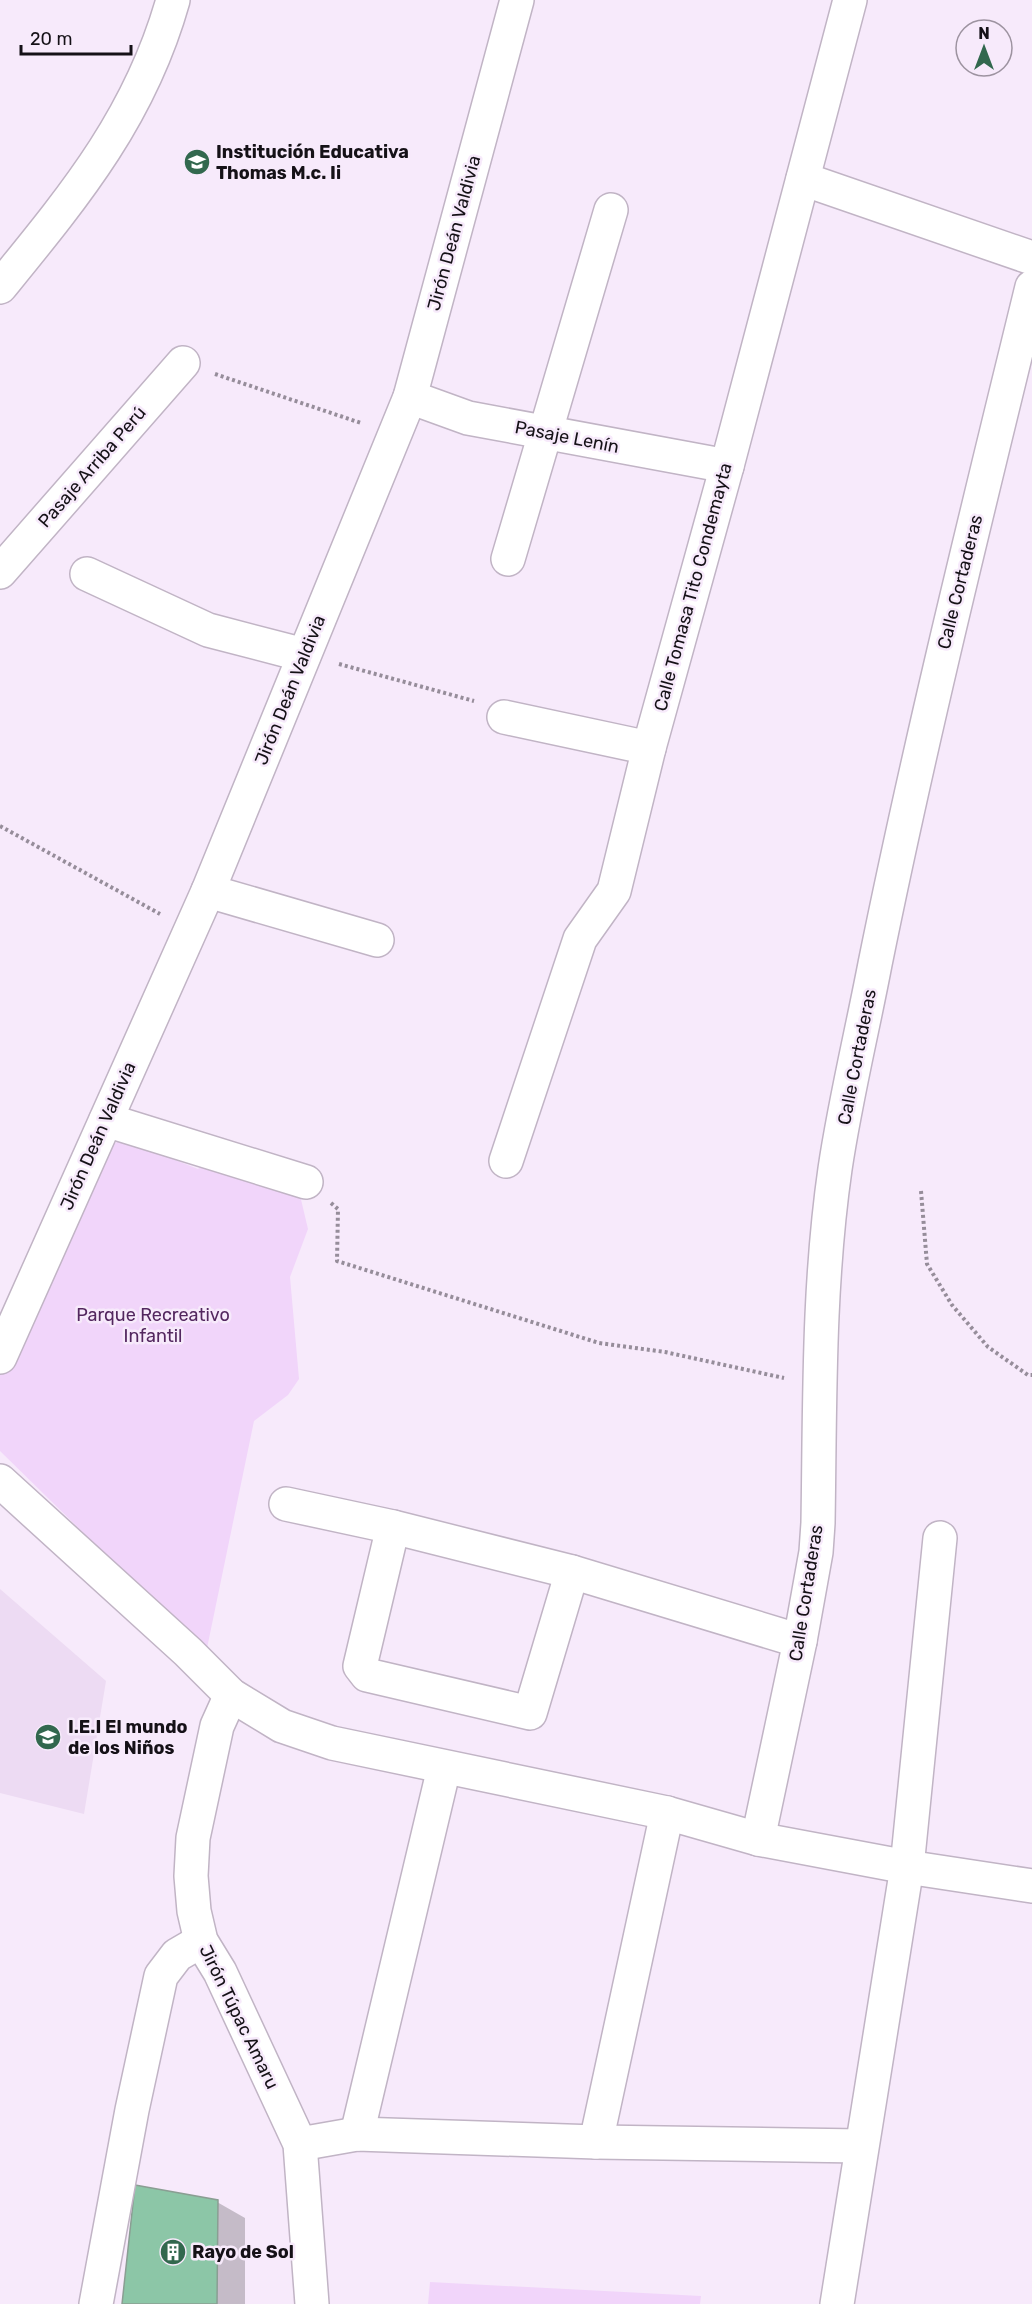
<svg xmlns="http://www.w3.org/2000/svg" width="1032" height="2304" viewBox="0 0 1032 2304" font-family="Rubik,sans-serif">
  <style>
    .built { fill: #eddbf3 }
    .green { fill: #f1d5fa }
    .shadow { fill: #0003 }
    .building { fill: #8cc6a7; stroke: #8a9e93; stroke-width: 1.5 }
    .lines { fill: none; stroke-linecap: round; stroke-linejoin: round }
    .minor-casing { stroke: #c1b4c5; stroke-width: 36 }
    .path { stroke: #968d9a; stroke-width: 4; stroke-dasharray: 3 3; stroke-linecap: butt }
    .minor { stroke: #fff; stroke-width: 33 }
    .labels { text-anchor: middle; dominant-baseline: central; stroke-width: 5; stroke-linejoin: round; paint-order: stroke }
    .poi-label { font-size: 18px; font-weight: bold; fill: #151117; stroke: #f7eafb; text-anchor: start }
    .street-label { font-size: 18px; fill: #151117; stroke: #f7eafb }
    .park-label { font-size: 18px; fill: #53275f; stroke: #f7eafb }
  </style>
  <rect width="100%" height="100%" fill="#f7eafb"/>
  <path class="built" d="M0 1589 106 1681 84 1814 0 1793Z"/>
  <g class="green">
    <path d="M122 1139 198 1169 209 1161 299 1191 308 1229 290 1277 299 1379 288 1395 254 1421 206 1653 0 1451V1325L67 1173Z"/>
    <path d="M430 2282 701 2296 700 2304H428Z"/>
  </g>
  <path class="shadow" d="M217 2202 245 2218V2304H123Z"/>
  <path class="building" d="M135 2185 218 2200 217 2304H122Z"/>
  <g class="lines">
    <defs>
      <g id="minor">
        <path d="M803 179 1032 258"/>
        <path d="M0 287C75 195 140 117 173 0"/>
        <path d="M410 397 468 418 727 466"/>
        <path d="M508 559 611 210"/>
        <path d="M0 572 183 363"/>
        <path d="M87 574 208 630 304 655"/>
        <path d="M504 717 649 748"/>
        <path d="M208 891 377 940"/>
        <path d="M106 1120 306 1182"/>
        <path d="M506 1161 580 939 614 891 649 748 727 466 850 0"/>
        <path d="M0 1357 208 891 410 397 517 0"/>
        <path d="M0 1481 188 1652 231 1695 282 1726 332 1743 667 1813 758 1839 907 1867 1032 1886"/>
        <path d="M286 1504 393 1527 572 1572 800 1641"/>
        <path d="M393 1527 360 1666 367 1675 530 1713 572 1572"/>
        <path d="M231 1695 217 1726 193 1838 191 1876 194 1911 201 1941 220 1972 300 2144 312 2304"/>
        <path d="M758 1839 800 1641 816 1552 818 1523C820 1404 818 1287 835 1169 845 1101 862 1032 875 964 921 737 977 512 1032 287"/>
        <path d="M357 2134 444 1768"/>
        <path d="M596 2142 667 1813"/>
        <path d="M300 2144 357 2134 596 2142 861 2146"/>
        <path d="M96 2304 132 2110 161 1976 177 1955 201 1941"/>
        <path d="M837 2304 907 1867 940 1538"/>
      </g>
    </defs>
    <use href="#minor" class="minor-casing"/>
    <g class="path">
      <path d="M215 374 361 423"/>
      <path d="M339 664 474 701"/>
      <path d="M0 826 160 914"/>
      <path d="M921 1191 927 1264 952 1305 988 1347 1028 1375H1032"/>
      <path d="M331 1203 338 1209 337 1261 599 1343 665 1352 784 1378"/>
    </g>
    <use href="#minor" class="minor"/>
  </g>
  <defs>
    <symbol id="school-disc" viewBox="-11 -11 22 22"><circle r="9.5" fill="#32684e" stroke="#f7eafb"/><path d="M0-5L7-2L0 1L-7-2ZM-4 1L0 2.5L4 1V4Q0 6-4 4Z" fill="#fff"/></symbol>
    <symbol id="building-disc" viewBox="-11 -11 22 22"><circle r="9.5" fill="#32684e" stroke="#f7eafb"/><path d="M-4-6H4V6H1V3H-1V6H-4ZM-2.5-4.3h1.7v1.8h-1.7ZM.8-4.3h1.7v1.8H.8ZM-2.5-1h1.7V.8h-1.7ZM.8-1h1.7V.8H.8Z" fill="#fff"/></symbol>
  </defs>
  <g fill-rule="evenodd">
    <use href="#school-disc" x="182" y="147" width="30" height="30"/>
    <use href="#school-disc" x="33" y="1722" width="30" height="30"/>
    <use href="#building-disc" x="158" y="2237" width="30" height="30"/>
  </g>
  <g class="labels">
    <g class="poi-label">
      <text x="216" y="152">Institución Educativa<tspan x="216" dy="21">Thomas M.c. Ii</tspan></text>
      <text x="68" y="1727">I.E.I El mundo<tspan x="68" dy="21">de los Niños</tspan></text>
      <text x="192" y="2252">Rayo de Sol</text>
    </g>
    <g class="street-label">
      <text transform="translate(454 233) rotate(-75)">Jirón Deán Valdivia</text>
      <text transform="translate(567 437) rotate(11)">Pasaje Lenín</text>
      <text transform="translate(92 467) rotate(-49)">Pasaje Arriba Perú</text>
      <text transform="translate(960 582) rotate(-76)">Calle Cortaderas</text>
      <text transform="translate(693 587) rotate(-75)">Calle Tomasa Tito Condemayta</text>
      <text transform="translate(290 690) rotate(-68)">Jirón Deán Valdivia</text>
      <text transform="translate(857 1057) rotate(-79)">Calle Cortaderas</text>
      <text transform="translate(98 1136) rotate(-66)">Jirón Deán Valdivia</text>
      <text transform="translate(806 1593) rotate(-81)">Calle Cortaderas</text>
      <text transform="translate(239 2017) rotate(64)">Jirón Túpac Amaru</text>
    </g>
    <g class="park-label">
      <text x="153" y="1315">Parque Recreativo<tspan x="153" dy="21">Infantil</tspan></text>
    </g>
  </g>
  <g transform="translate(984 48)"><circle r="28" fill="#f7eafb" stroke="#9d93a0" stroke-width="1.5"/>
  <path d="M0-4.5L10 22L0 15L-10 22Z" fill="#32684e"/>
  <text y="-9" font-size="16" font-weight="bold" text-anchor="middle" fill="#151117">N</text>
  </g>
  <path d="M21 45v9h110v-9" fill="none" stroke="#151117" stroke-width="3"/>
  <text x="30" y="45" font-size="18" fill="#151117" stroke="#f7eafb" stroke-width="4.5" paint-order="stroke">20 m</text>
</svg>
